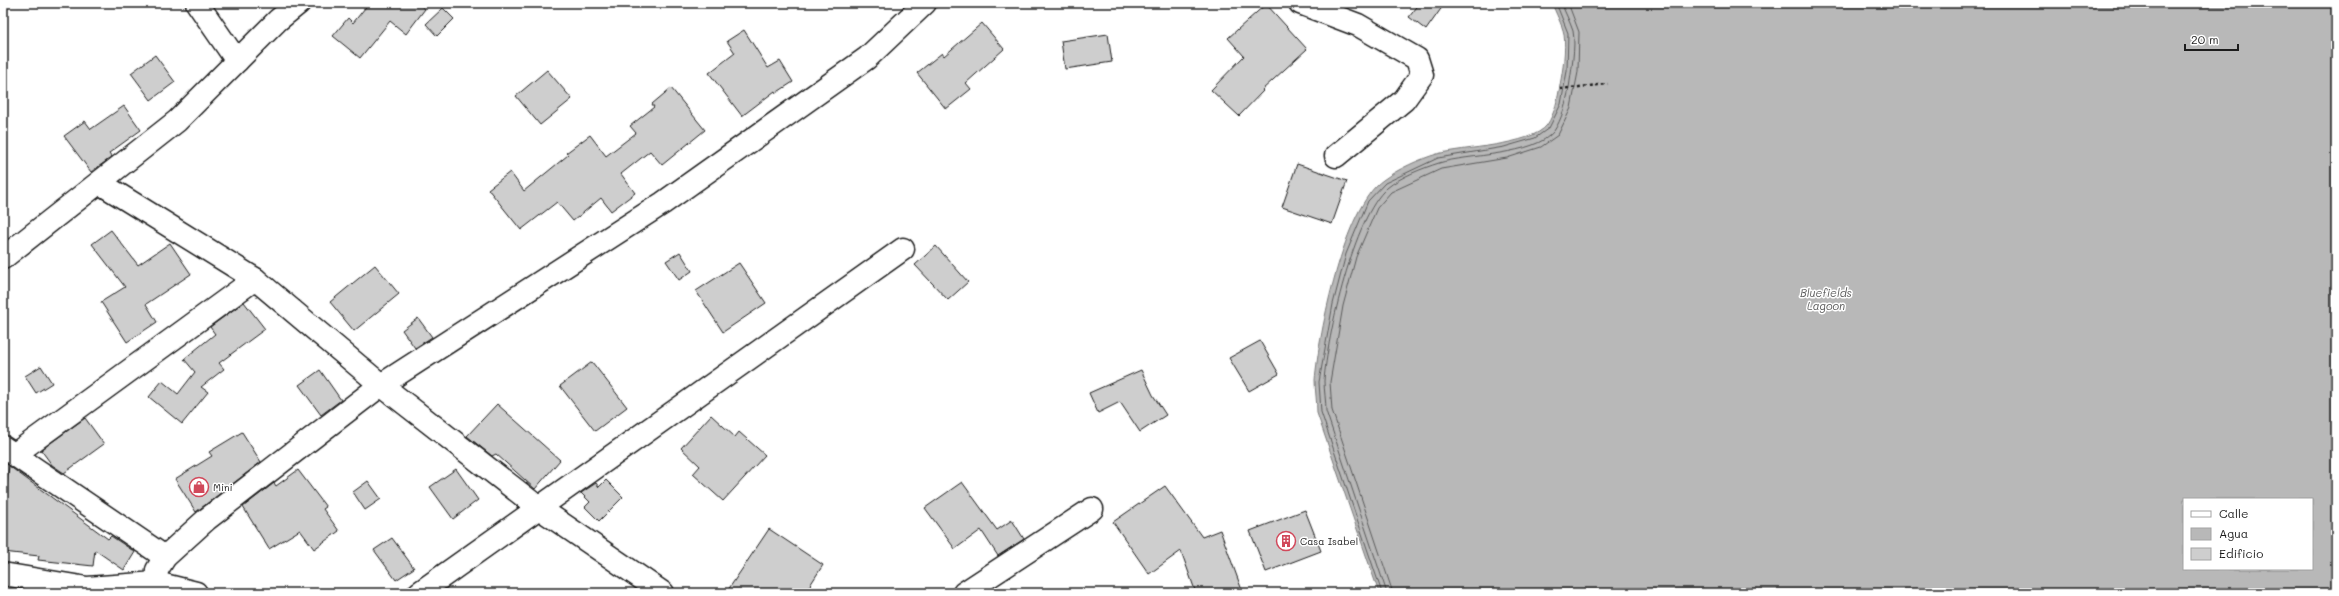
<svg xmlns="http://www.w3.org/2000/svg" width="2339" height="596" viewBox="0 0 2339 596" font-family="Mali,sans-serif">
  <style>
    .water { fill: #b8b8b8; stroke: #7a7a7a; fill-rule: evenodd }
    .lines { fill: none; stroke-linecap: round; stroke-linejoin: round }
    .shore { stroke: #5a5a5a; stroke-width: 1 }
    .building { fill: #cecece; stroke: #1c1c1c }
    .minor-casing { stroke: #1c1c1c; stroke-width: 25 }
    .path { stroke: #1c1c1c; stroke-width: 2.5; stroke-dasharray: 3 3; stroke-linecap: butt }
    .minor { stroke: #fff; stroke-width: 22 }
    .labels { text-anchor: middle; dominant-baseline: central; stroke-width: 3; stroke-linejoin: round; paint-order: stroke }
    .poi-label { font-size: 10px; fill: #1c1c1c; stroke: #fff; text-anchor: start }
    .water-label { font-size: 11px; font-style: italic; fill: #5a5a5a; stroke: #fff }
  </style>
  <rect width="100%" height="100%" fill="#fff"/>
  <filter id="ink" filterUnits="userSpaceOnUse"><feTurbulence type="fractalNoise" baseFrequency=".025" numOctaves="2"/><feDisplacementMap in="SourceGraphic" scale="8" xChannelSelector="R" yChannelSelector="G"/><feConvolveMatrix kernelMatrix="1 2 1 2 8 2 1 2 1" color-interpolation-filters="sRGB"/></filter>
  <g filter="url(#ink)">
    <path class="water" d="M1552 3H2336V593H1379L1317 413C1317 402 1315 390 1315 380 1319 333 1344 207 1383 180 1398 169 1420 159 1437 154 1462 147 1531 146 1547 125 1555 113 1558 98 1560 85 1563 69 1566 50 1564 34 1562 24 1555 12 1552 3ZM2184 499H2312V569H2184Z"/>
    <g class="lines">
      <g class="shore">
        <path d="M1382 593 1321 412 1319 382 1333 304 1346 254 1368 201 1385 183 1438 158 1504 147 1535 138 1549 128 1561 104 1567 71 1568 33 1556 3"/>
        <path d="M1387 593 1326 411C1326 401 1324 390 1324 381 1327 337 1354 216 1387 188 1400 177 1423 168 1439 163 1467 154 1535 156 1554 131 1562 119 1566 103 1569 88 1571 73 1576 46 1573 31 1570 22 1565 12 1561 3"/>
        <path d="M1393 593 1332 410 1330 382 1343 306 1356 257 1377 208 1391 192 1441 169 1507 158 1541 147 1558 135 1571 108 1578 72 1579 32 1568 3"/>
      </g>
    </g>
    <g class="building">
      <path d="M369 3H418L425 9 406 34 390 21 360 58 333 36 348 18 353 23Z"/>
      <path d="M1420 3H1445L1426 30 1409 17Z"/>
      <path d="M1266 4 1307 49 1262 90 1263 91 1239 116 1211 90 1244 56 1228 38Z"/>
      <path d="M443 8 454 19 437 36 426 24Z"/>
      <path d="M982 23 1004 49 966 83 971 89 946 109 917 73 942 53 944 56Z"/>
      <path d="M744 30 768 68 780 61 793 82 776 93 775 91 742 116 709 73 735 53 727 41Z"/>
      <path d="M1108 34 1112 62 1065 69 1061 41Z"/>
      <path d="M155 55 175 82 151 100 131 73Z"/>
      <path d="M547 70 572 99 540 125 516 96Z"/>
      <path d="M671 88 705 130 662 165 650 151 621 174 635 193 611 211 601 198 573 221 557 202 521 230 488 189 510 172 524 191 568 155 566 153 590 135 606 156 636 133 630 126 654 107 652 104Z"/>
      <path d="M124 106 141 130 109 153 112 157 91 172 64 136 85 121 91 129Z"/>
      <path d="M1297 164 1347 181 1332 224 1282 207Z"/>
      <path d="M111 230 138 265 170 243 191 274 146 304 157 322 127 342 101 302 125 287 92 244Z"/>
      <path d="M936 246 968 282 948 300 915 265Z"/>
      <path d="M680 252 692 271 679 280 666 261Z"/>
      <path d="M739 263 766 303 723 332 696 291Z"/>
      <path d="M375 265 399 294 354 331 330 302Z"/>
      <path d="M244 302 265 329 219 363 224 369 201 387 208 392 182 424 149 397 162 381 178 394 195 372 184 359 215 334 210 327Z"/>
      <path d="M418 318 432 337 415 348 402 330Z"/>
      <path d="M1260 341 1279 374 1249 391 1229 358Z"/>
      <path d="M592 362 627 407 595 431 560 386Z"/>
      <path d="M41 366 52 383 36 393 25 376Z"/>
      <path d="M320 370 341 400 321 415 299 385Z"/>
      <path d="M1141 370 1153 395 1166 415 1140 432 1120 402 1098 413 1089 393Z"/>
      <path d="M497 404 560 460 535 489 496 454 492 456 467 436Z"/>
      <path d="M711 415 735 437 739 432 765 455 723 501 693 474 700 466 681 448Z"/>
      <path d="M85 418 104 444 64 473 52 465 41 450Z"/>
      <path d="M242 432 261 462 196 512 175 479 212 456 209 452Z"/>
      <path d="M9 466 108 539 111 536 135 552 124 570 95 550 93 566 38 560 39 556 3 552V510Z"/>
      <path d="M456 469 478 500 453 519 430 487Z"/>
      <path d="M298 470 326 507 323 509 339 531 314 549 300 530 269 549 243 507 274 483 276 486Z"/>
      <path d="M606 480 623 497 599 521 585 507 590 502 581 493 596 483 599 487Z"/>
      <path d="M368 481 381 499 365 510 353 492Z"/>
      <path d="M962 482 997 530 1012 520 1024 539 998 556 981 530 955 549 925 508Z"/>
      <path d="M1165 486 1202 537 1220 530 1243 593H1196L1181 551 1149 574 1113 522Z"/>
      <path d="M1305 510 1321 551 1266 572 1250 531Z"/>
      <path d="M769 529 823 565 805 593H726Z"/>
      <path d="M392 538 414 568 396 580 374 550Z"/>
    </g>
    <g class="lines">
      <defs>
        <g id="minor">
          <path d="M197 3 237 61"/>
          <path d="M1300 3 1358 25 1417 59 1422 75 1404 100 1336 156"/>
          <path d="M100 183 255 279"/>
          <path d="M3 258 177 121 278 20 299 3"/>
          <path d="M3 447 165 557"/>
          <path d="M15 454 255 279 381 385 539 508 663 593"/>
          <path d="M3 574 87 588 156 583 157 570 165 557 207 519 381 385 663 203 867 58 925 3"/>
          <path d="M156 583 196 593"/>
          <path d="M419 593 903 249"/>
          <path d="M964 593 1092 509"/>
        </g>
      </defs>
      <use href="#minor" class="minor-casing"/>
      <path class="path" d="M1560 89 1608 84"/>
      <use href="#minor" class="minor"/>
    </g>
  </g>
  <defs>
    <symbol id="shop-ring" viewBox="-11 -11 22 22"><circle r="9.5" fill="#fff" stroke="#d1495b" stroke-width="1.5"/><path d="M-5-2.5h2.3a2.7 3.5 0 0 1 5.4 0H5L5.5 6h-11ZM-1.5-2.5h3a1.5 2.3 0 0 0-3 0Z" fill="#d1495b"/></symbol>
    <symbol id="building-ring" viewBox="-11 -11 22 22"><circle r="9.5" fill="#fff" stroke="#d1495b" stroke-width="1.5"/><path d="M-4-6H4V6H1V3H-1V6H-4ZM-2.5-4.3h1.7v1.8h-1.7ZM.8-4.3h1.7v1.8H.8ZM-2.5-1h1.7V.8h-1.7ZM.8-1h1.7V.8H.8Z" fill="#d1495b"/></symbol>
  </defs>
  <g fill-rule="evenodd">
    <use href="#shop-ring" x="188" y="476" width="22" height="22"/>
    <use href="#building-ring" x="1275" y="530" width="22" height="22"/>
  </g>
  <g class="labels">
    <g class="poi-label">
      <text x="213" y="487">Mini</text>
      <text x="1300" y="541">Casa Isabel</text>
    </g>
    <g class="water-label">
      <text x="1826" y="292">Bluefields<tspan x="1826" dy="13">Lagoon</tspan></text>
    </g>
  </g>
  <rect width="2339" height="596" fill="none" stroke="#fff" stroke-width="16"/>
  <rect x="8" y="8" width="2323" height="580" fill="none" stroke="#1c1c1c" stroke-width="1.5" filter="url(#ink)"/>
  <rect x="2183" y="498" width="130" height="72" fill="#ffffff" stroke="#a4a4a4"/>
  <rect x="2191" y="511" width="20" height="6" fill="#ffffff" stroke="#a4a4a4"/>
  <text x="2219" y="518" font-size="12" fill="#1c1c1c">Calle</text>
  <rect x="2191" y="528" width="20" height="12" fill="#b8b8b8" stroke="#a4a4a4"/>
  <text x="2219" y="538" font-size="12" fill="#1c1c1c">Agua</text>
  <rect x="2191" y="548" width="20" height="12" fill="#cecece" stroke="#a4a4a4"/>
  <text x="2219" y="558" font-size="12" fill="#1c1c1c">Edificio</text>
  <path d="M2185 44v6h53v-6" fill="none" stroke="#1c1c1c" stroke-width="2"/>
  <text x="2191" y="44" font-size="12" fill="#1c1c1c" stroke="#ffffff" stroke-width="3" paint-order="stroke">20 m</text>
</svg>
